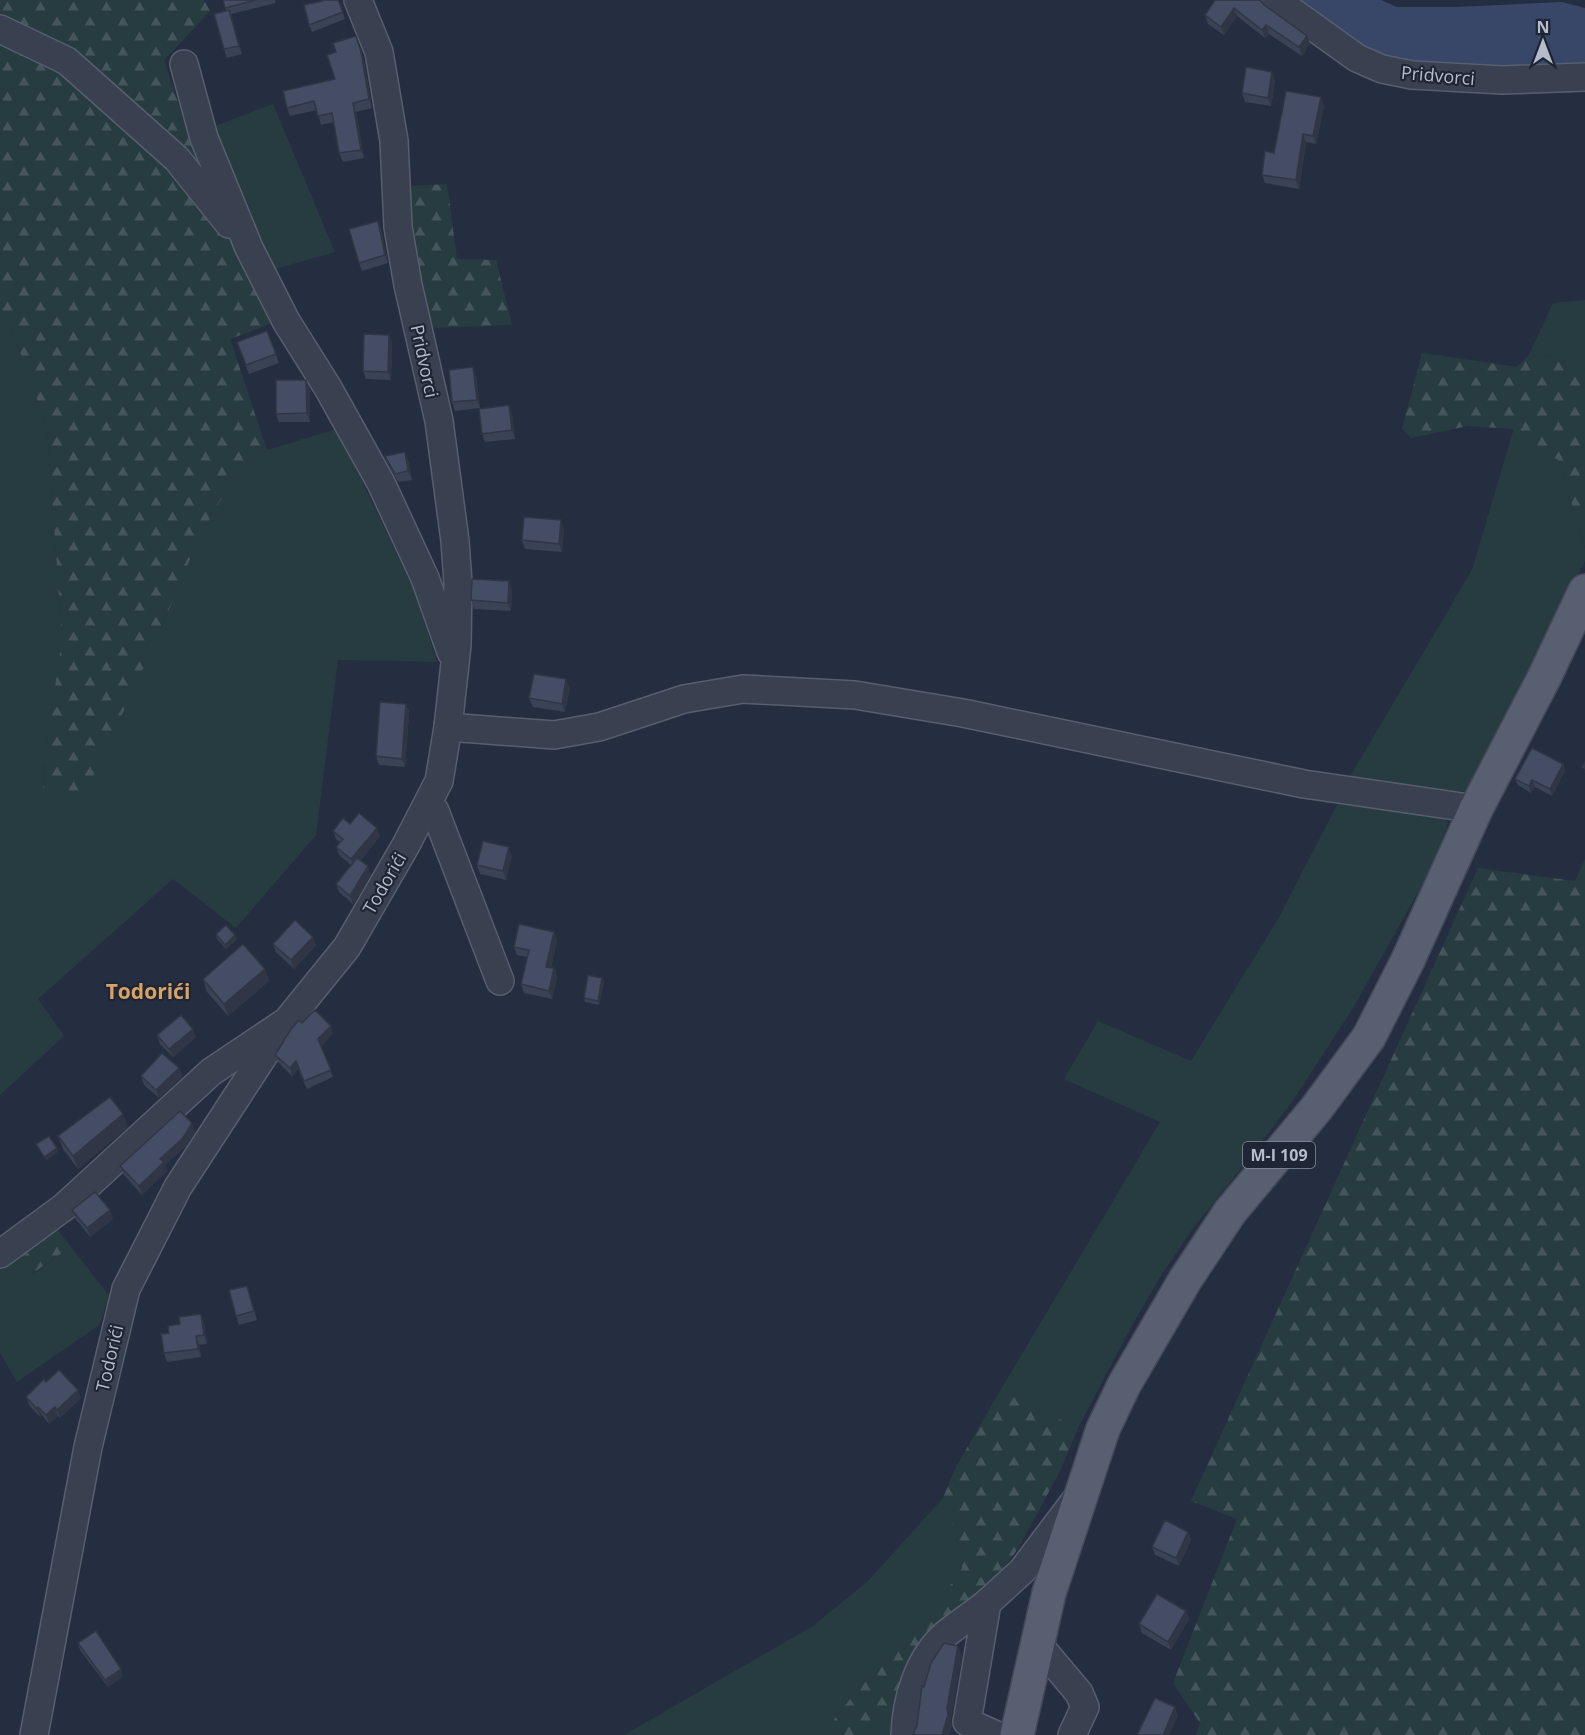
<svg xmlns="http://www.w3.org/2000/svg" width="1585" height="1735" viewBox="0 0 1585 1735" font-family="'Open Sans',sans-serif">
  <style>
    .green { fill: #273c41 }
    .forest { fill: url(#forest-firs) }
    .water { fill: #384768 }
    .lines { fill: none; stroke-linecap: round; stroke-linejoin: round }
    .minor-casing { stroke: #575e6e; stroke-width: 30 }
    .major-casing { stroke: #434959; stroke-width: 36 }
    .minor { stroke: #394050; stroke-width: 27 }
    .major { stroke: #575f70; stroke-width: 33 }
    .wall { fill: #3a4255 }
    .shaded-wall { fill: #303645 }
    .building { fill: #444d63; stroke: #303645; stroke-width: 1.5 }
    .labels { text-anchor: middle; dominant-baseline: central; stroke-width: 4.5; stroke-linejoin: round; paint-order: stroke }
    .shield { fill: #1e2535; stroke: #888f9e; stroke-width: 1.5 }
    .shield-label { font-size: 16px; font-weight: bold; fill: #b6bccb }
    .street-label { font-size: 18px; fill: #b6bccb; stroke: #1e2535 }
    .quarter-label { font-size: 21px; font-weight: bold; fill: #d7a264; stroke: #1e2535 }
  </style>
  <defs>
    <pattern id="forest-firs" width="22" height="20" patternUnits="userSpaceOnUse" patternTransform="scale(1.5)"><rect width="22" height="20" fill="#273c41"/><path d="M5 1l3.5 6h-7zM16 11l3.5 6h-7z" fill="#44565b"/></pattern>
  </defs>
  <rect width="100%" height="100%" fill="#252e40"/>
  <g class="green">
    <path d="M273 104 335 252 268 271 189 136Z"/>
    <path d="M1585 300V370L1556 357 1529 355 1553 303Z"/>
    <path d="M0 311 8 319 47 428 62 639 46 747 43 787 159 634 198 540 224 494 267 450 337 429 413 588 437 662 338 660 316 835 236 928 173 879 38 999 64 1036 0 1095Z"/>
    <path d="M1514 428 1559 461 1585 548V561L1466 792 1348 780 1472 570Z"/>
    <path d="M1340 799 1441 815 1448 823 1435 862 1353 1008 1292 1102 1247 1161 1194 1227 1162 1274 1130 1329 1078 1428 1000 1391 1160 1122 1064 1079 1098 1021 1191 1061 1278 919Z"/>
    <path d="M71 1247 110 1297 99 1325 17 1382 0 1353V1264L15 1254 31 1275Z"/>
    <path d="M943 1498 960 1546 962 1568 953 1582 871 1672 822 1735H624L813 1626 868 1581Z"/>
    <path d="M897 1716 895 1735H868Z"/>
  </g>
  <g class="forest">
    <path d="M0 0H204L210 11 164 60 189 136 275 322 230 339 267 450 224 494 198 540 159 634 86 793 43 788 46 747 62 639 47 428 8 319 0 311Z"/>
    <path d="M447 184 457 259 496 260 512 325 429 328 408 211 412 186Z"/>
    <path d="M1422 353 1517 367 1529 355 1556 357 1585 370V548L1559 461 1514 429 1468 426 1411 438 1402 429Z"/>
    <path d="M1585 859V1735H1196L1200 1723 1173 1683 1237 1519 1191 1501 1478 868 1575 881Z"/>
    <path d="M54 1225 71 1247 30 1275 15 1254Z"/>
    <path d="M1000 1391 1078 1428 1060 1471 1019 1547 897 1716 868 1735H822L871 1672 953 1582 962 1568 960 1546 943 1498 956 1467Z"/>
  </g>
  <path class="water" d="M1282 0H1381L1397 7H1456L1562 2 1585 8V72L1372 60Z"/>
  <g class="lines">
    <defs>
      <g id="minor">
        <path d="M1276 0 1357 58 1382 69 1412 75 1502 80 1585 77"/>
        <path d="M0 29 67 61 177 159 229 224"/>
        <path d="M184 64 204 138 249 248 286 321 328 388 381 483 425 578 451 652"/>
        <path d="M448 727 554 735 599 727 684 699 743 689 855 695 963 713 1304 784 1476 809"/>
        <path d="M429 803 435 811 500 981"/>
        <path d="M0 1254 64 1207 211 1072 287 1021 347 947 406 845 439 781 448 727 457 645 458 583 455 541 439 421 408 285 398 227 394 141 379 52 358 0"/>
        <path d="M1037 1643 1079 1693 1085 1707 1072 1735"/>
        <path d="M34 1735 88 1447 126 1289 178 1187 279 1032"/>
        <path d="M905 1735C906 1700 918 1658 946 1634 959 1623 974 1614 987 1603"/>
        <path d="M996 1735 967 1722 987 1603 1022 1571 1074 1502"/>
      </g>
      <path id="major" d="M1017 1735 1049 1593 1103 1429 1124 1385 1185 1280 1230 1212 1316 1109 1369 1037 1408 960 1476 809 1544 678 1585 591"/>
    </defs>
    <use href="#minor" class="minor-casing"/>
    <use href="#major" class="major-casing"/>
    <use href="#minor" class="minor"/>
    <use href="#major" class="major"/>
  </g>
  <g class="wall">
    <path d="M223 0H275L276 3 231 14 242 54 227 58 224 49 226 10Z"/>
    <path d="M338 0 345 19 312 32 309 25Z"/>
    <path d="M1215 0H1262L1263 4 1307 36 1310 44 1302 56 1269 34 1265 38 1237 16 1224 35 1208 24 1205 15Z"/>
    <path d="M364 61 372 108 356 112 364 158 343 162 339 153 334 122 321 125 317 110 290 116 287 108 335 79Z"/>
    <path d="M1275 80 1271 106 1245 102 1242 93Z"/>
    <path d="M1324 106 1316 144 1306 142 1299 189 1265 183 1262 175 1274 153Z"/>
    <path d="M378 221 381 229 388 263 362 271 359 263Z"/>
    <path d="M267 331 279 363 249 374 237 342Z"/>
    <path d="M389 335 392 343 391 380 366 379 363 371Z"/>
    <path d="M476 376 480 408 455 411 452 402Z"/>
    <path d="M310 389V422H279L276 414Z"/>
    <path d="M512 414 515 439 485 442 482 434Z"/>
    <path d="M405 452 408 460 412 480 398 482 388 464 385 456Z"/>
    <path d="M564 529 562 552 525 549 522 540Z"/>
    <path d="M512 589 511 611 474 609 471 600Z"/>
    <path d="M570 688 565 712 533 707 529 698Z"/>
    <path d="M406 704 409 712 405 767 379 765 376 756Z"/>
    <path d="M1563 764 1565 771 1552 796 1535 787 1531 793 1518 785 1515 779Z"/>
    <path d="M350 824 380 836 361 860 371 875 353 904 339 892 336 884 351 865 339 855 336 847 340 842 336 839 333 831Z"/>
    <path d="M512 856 506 880 480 874 477 865Z"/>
    <path d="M216 934 237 939 226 949 217 939Z"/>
    <path d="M557 940 551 968H554L557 977 552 999 524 993 521 984 527 957 517 955 514 947Z"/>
    <path d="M273 944 316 945 294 969 276 952Z"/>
    <path d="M265 969 269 981 228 1016 207 992 203 979Z"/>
    <path d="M602 978 604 982 599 1005 585 1002 584 998Z"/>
    <path d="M302 1023 333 1033 321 1047 333 1077 307 1089 298 1069 292 1076 278 1062 275 1055Z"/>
    <path d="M157 1035 196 1037 173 1057 160 1044Z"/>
    <path d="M179 1068 182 1077 159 1098 144 1085 141 1076Z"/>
    <path d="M128 1127 78 1169 63 1149 58 1136Z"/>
    <path d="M195 1132 186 1146 165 1165 167 1171 142 1195 123 1174 120 1166Z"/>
    <path d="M72 1210 113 1219 90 1237 75 1218Z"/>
    <path d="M247 1286 257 1320 239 1325 236 1316Z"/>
    <path d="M204 1323 207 1344 199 1345 201 1357 167 1362 164 1353 169 1333Z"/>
    <path d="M46 1382 81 1398 60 1418 58 1416 49 1424 42 1415 40 1417 29 1405 26 1397Z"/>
    <path d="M1188 1532 1191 1540 1179 1566 1155 1555 1152 1547Z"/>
    <path d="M1186 1611 1189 1619 1171 1650 1142 1633 1139 1624Z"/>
    <path d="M78 1643 123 1676 108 1687 80 1650Z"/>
  </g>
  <g class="shaded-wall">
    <path d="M1234 8 1237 16 1224 35 1221 27Z"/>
    <path d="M229 10 232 18 242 54 239 46Z"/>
    <path d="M1266 25 1269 34 1265 38 1262 30Z"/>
    <path d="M356 36 364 61 372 108 369 99Z"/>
    <path d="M1307 36 1310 44 1302 56 1299 47Z"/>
    <path d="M1272 72 1275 80 1271 106 1268 98Z"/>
    <path d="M1321 97 1324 106 1316 144 1313 136Z"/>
    <path d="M353 103 356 112 364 158 361 150Z"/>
    <path d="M1303 134 1306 142 1299 189 1296 180Z"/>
    <path d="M378 221 381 229 388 263 385 255Z"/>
    <path d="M389 335 392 343 391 380 388 372Z"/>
    <path d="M473 367 476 376 480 408 477 400Z"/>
    <path d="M306 380 310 389V422L307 413Z"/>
    <path d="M509 405 512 414 515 439 512 430Z"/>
    <path d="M405 452 408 460 412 480 408 471Z"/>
    <path d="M561 520 564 529 562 552 559 544Z"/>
    <path d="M509 581 512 589 511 611 508 603Z"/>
    <path d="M566 679 570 688 565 712 562 704Z"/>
    <path d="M406 704 409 712 405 767 402 759Z"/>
    <path d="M1563 764 1565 771 1552 796 1550 789Z"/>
    <path d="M1532 780 1535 787 1531 793 1529 786Z"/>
    <path d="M377 828 380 836 355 868 351 859Z"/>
    <path d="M509 847 512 856 506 880 503 871Z"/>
    <path d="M368 866 371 875 353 904 350 896Z"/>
    <path d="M554 932 557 940 549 975 546 967Z"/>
    <path d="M235 935 237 939 226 949 225 945Z"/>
    <path d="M313 937 316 945 294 969 291 960Z"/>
    <path d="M554 968 557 977 552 999 549 991Z"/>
    <path d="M265 969 269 981 228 1016 224 1004Z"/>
    <path d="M602 978 604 982 599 1005 598 1001Z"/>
    <path d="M331 1026 333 1033 321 1047 318 1039Z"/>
    <path d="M193 1029 196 1037 173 1057 169 1049Z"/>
    <path d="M296 1061 298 1069 292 1076 290 1068Z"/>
    <path d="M179 1068 182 1077 159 1098 156 1090Z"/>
    <path d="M123 1114 128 1127 78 1169 73 1156Z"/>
    <path d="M192 1123 195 1132 186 1146 165 1165 167 1171 142 1195 139 1186 160 1159Z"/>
    <path d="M57 1148 58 1152 46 1161 44 1157Z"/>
    <path d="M110 1210 113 1219 90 1237 87 1228Z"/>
    <path d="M201 1314 204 1323 207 1344 204 1335Z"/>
    <path d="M196 1336 199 1345 201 1357 198 1349Z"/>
    <path d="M78 1390 81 1398 60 1418 57 1410Z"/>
    <path d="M38 1407 42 1415 40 1417 37 1409Z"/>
    <path d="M55 1407 58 1416 49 1424 46 1415Z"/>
    <path d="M1188 1532 1191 1540 1179 1566 1176 1558Z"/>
    <path d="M1186 1611 1189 1619 1171 1650 1168 1642Z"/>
    <path d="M958 1646 962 1657 951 1719 952 1727 949 1735H942Z"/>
    <path d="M121 1669 123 1676 108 1687 105 1680Z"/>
    <path d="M1175 1707 1178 1716 1169 1735H1163Z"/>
  </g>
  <g class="building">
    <path d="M223 0H256L225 8Z"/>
    <path d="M321 0H338L343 12 309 25 304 5 322 1Z"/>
    <path d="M1215 0H1260L1263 4 1307 36 1299 47 1266 25 1262 30 1234 8 1221 27 1205 15Z"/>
    <path d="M229 10 239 46 224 49 214 14Z"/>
    <path d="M356 36 361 52 369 99 353 103 361 150 339 153 332 113 318 116 314 101 287 108 283 91 335 79 327 55 336 52 333 43Z"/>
    <path d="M1246 67 1272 72 1268 98 1242 93Z"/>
    <path d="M1286 91 1321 97 1313 136 1303 134 1296 180 1262 175 1265 151 1274 153Z"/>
    <path d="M378 221 385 255 359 263 349 229Z"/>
    <path d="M267 331 276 354 246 365 237 342Z"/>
    <path d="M364 334 389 335 388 372 363 371Z"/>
    <path d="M473 367 477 400 452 402 449 370Z"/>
    <path d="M276 380H306L307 413 276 414Z"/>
    <path d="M509 405 512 430 482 434 479 409Z"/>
    <path d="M405 452 408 471 395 474 385 456Z"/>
    <path d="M524 517 561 520 559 544 522 540Z"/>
    <path d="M472 579 509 581 508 603 471 600Z"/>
    <path d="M534 674 566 679 562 704 529 698Z"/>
    <path d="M380 702 406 704 402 759 376 756Z"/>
    <path d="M1532 748 1563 764 1550 789 1532 780 1529 786 1515 779Z"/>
    <path d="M1585 762V769L1582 767Z"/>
    <path d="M359 813 377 828 351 859 336 847 343 839 333 831 343 818 350 824Z"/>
    <path d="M483 841 509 847 503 871 477 865Z"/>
    <path d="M357 858 368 866 350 896 336 884Z"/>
    <path d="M295 920 313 937 291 960 273 944Z"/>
    <path d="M519 924 554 932 546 967 554 968 549 991 521 984 529 950 514 947Z"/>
    <path d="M226 925 235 935 225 945 216 934Z"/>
    <path d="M243 944 265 969 224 1004 203 979Z"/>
    <path d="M588 975 602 978 598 1001 584 998Z"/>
    <path d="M315 1010 331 1026 318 1039 331 1070 304 1081 296 1061 290 1068 275 1055 291 1029 299 1020 302 1023Z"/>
    <path d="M181 1015 193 1029 169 1049 157 1035Z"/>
    <path d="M162 1053 179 1068 156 1090 141 1076Z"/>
    <path d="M110 1097 123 1114 73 1156 58 1136Z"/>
    <path d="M180 1111 192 1123 183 1138 160 1159 164 1162 139 1186 120 1166Z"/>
    <path d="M49 1136 57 1148 44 1157 36 1144Z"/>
    <path d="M95 1192 110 1210 87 1228 72 1210Z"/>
    <path d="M247 1286 254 1311 236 1316 229 1290Z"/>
    <path d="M201 1314 204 1335 196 1336 198 1349 164 1353 161 1334 169 1333 168 1326 180 1324 179 1317Z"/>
    <path d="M59 1370 78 1390 57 1410 55 1407 46 1415 38 1407 37 1409 26 1397 44 1379 46 1382Z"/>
    <path d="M1165 1520 1188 1532 1176 1558 1152 1547Z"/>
    <path d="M1157 1594 1186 1611 1168 1642 1139 1624Z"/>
    <path d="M96 1631 121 1669 105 1680 78 1643Z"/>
    <path d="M944 1643 958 1646 947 1708 948 1715 942 1735H917L913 1734 917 1725 922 1686 924 1687 931 1663Z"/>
    <path d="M1155 1698 1175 1707 1163 1735H1137Z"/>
  </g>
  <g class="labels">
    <rect class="shield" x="1243" y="1142" width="72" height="26" rx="4.5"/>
    <g class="shield-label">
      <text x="1279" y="1155">M-I 109</text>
    </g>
    <g class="street-label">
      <text transform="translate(1438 75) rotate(5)">Pridvorci</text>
      <text transform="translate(425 361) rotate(78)">Pridvorci</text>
      <text transform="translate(384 883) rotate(-60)">Todorići</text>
      <text transform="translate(109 1358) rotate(-77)">Todorići</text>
    </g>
    <g class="quarter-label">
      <text x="148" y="991">Todorići</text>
    </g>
  </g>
  <g transform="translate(1543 42)" stroke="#1e2535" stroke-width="4.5" paint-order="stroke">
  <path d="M0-4.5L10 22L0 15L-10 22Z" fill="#b6bccb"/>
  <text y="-9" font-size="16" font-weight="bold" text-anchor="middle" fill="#b6bccb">N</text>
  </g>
</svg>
